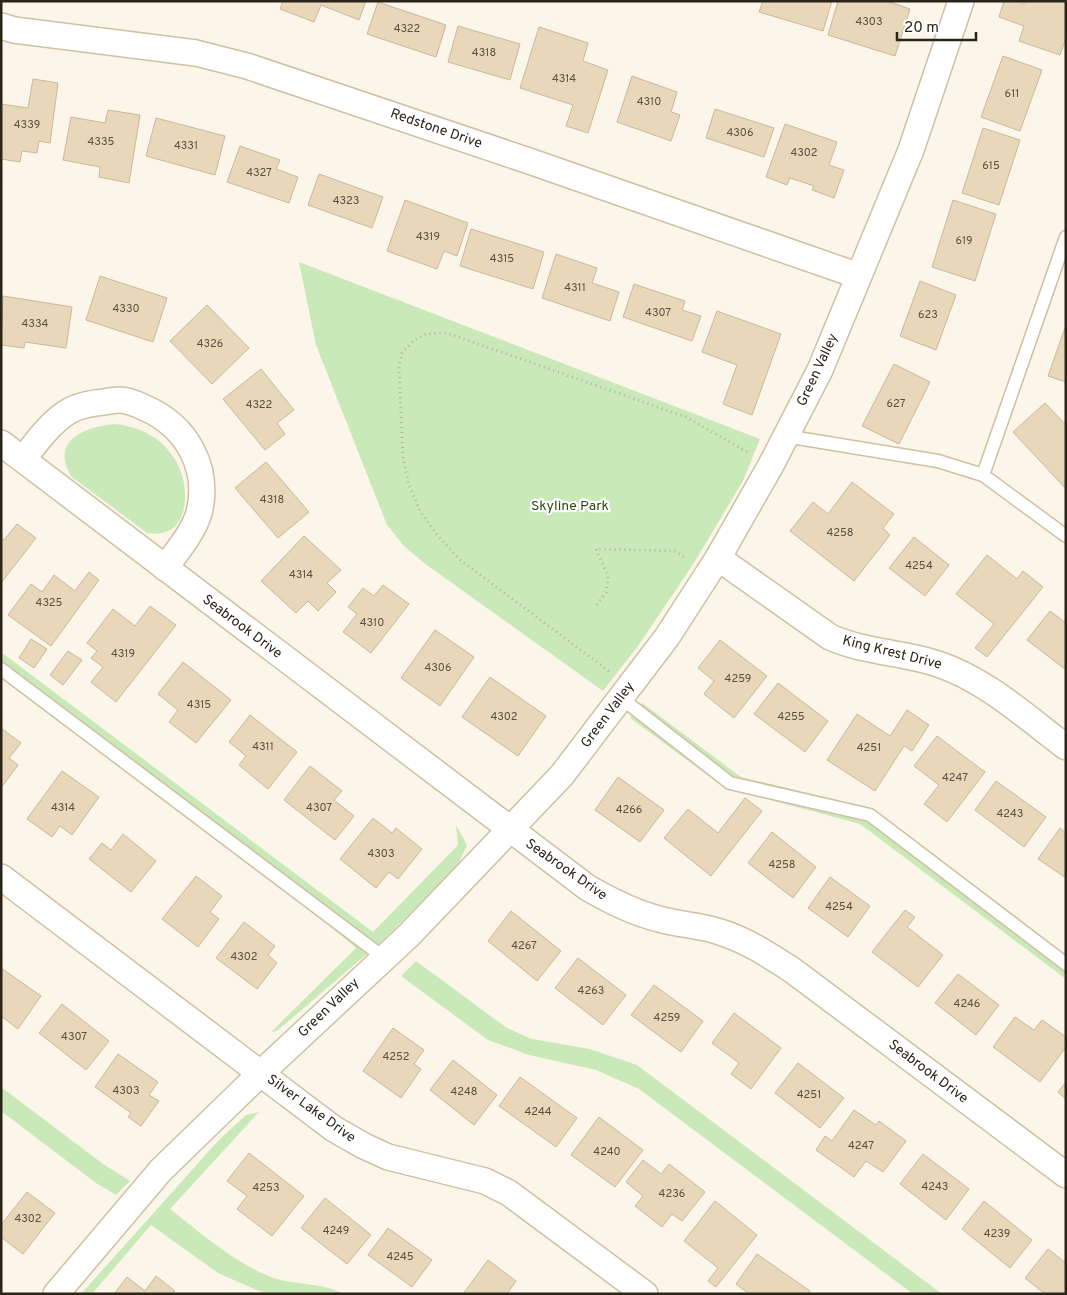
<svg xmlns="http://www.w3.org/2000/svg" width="1067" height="1295" viewBox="0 0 1067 1295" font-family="Overpass,sans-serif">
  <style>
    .green { fill: #c9eab8 }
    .building { fill: #e8d7b9; stroke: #c9b99b }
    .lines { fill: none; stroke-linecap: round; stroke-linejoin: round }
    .service-casing { stroke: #d0c0a2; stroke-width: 15 }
    .minor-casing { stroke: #d0c0a2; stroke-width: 28 }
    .path { stroke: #b6b0a4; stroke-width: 3; stroke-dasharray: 1 4; stroke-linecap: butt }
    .service { stroke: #fff; stroke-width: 12 }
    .minor { stroke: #fff; stroke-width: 25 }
    .labels { text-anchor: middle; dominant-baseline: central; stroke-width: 4.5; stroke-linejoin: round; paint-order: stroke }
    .number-label { font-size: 11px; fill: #5a5241 }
    .street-label { font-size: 14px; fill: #2b2519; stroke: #fff }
    .park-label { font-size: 14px; fill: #294b12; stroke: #fff }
  </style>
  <rect width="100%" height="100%" fill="#fcf5e9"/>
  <g class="green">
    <path d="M299 262 760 439 743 481 694 563 638 646 603 691 424 563 404 546 387 525 316 345Z"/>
    <path d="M115 424C130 426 142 429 155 438 167 446 178 461 182 475 190 503 184 539 147 533L72 477C49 441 84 427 115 424Z"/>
    <path d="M1 652 373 932 458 845 456 825 467 845 457 867 382 941 277 1031 271 1032 356 948 289 892 1 676Z"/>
    <path d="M642 703 741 777 869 808 1066 956V979L860 824 725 788 630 718Z"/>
    <path d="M416 961 507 1028 532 1039 590 1049 637 1065 942 1294H913L639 1089 596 1070 529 1055 488 1040 401 976Z"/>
    <path d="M1 1087 103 1164 130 1181 116 1195 96 1183 1 1111Z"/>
    <path d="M259 1112 170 1209C201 1233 239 1267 277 1279 299 1285 323 1283 344 1294H266L218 1273 151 1225 92 1294H81L218 1141 246 1115Z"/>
  </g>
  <g class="building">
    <path d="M283 1H366L359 20 321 5 314 22 280 9Z"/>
    <path d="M763 1H832L823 31 759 12Z"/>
    <path d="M838 1H887L910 9 895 56 828 35Z"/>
    <path d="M1004 1H1017L1024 4 1025 1H1066V38L1060 55 1019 41 1024 26 999 17Z"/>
    <path d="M378 2 446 25 436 57 367 34Z"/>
    <path d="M458 26 520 44 510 80 448 62Z"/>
    <path d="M539 27 588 43 583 61 608 70 588 133 566 126 573 105 520 88Z"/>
    <path d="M1003 56 1042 70 1020 131 981 117Z"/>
    <path d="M632 76 677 92 671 112 680 115 671 141 617 122Z"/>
    <path d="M33 79 58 83 50 143 39 141 37 153 22 151 20 162 1 159V104L28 108Z"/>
    <path d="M715 109 774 128 764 157 706 138Z"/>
    <path d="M108 110 140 115 129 183 99 177 100 167 63 160 71 117 105 123Z"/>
    <path d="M156 118 225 136 215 175 146 156Z"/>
    <path d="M785 124 837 142 829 165 844 170 834 198 812 190 814 186 790 178 787 185 766 177Z"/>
    <path d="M983 128 1020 140 999 205 962 193Z"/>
    <path d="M240 146 280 160 276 169 298 177 289 203 227 182Z"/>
    <path d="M319 174 383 197 372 228 308 205Z"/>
    <path d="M405 200 468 223 457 256 444 251 437 269 387 251Z"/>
    <path d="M953 200 996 214 975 281 932 267Z"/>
    <path d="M471 229 544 252 533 289 460 266Z"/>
    <path d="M556 254 597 268 592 283 619 292 610 321 542 298Z"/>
    <path d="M100 276 167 298 153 342 86 320Z"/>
    <path d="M920 281 956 295 936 350 900 336Z"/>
    <path d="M634 284 685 301 682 310 701 316 692 341 623 317Z"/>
    <path d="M3 296 72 307 66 348 25 342 24 348 1 345Z"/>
    <path d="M207 305 249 348 212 384 170 341Z"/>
    <path d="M717 311 781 334 752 415 723 404 737 365 702 352Z"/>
    <path d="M1066 325V382L1048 376Z"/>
    <path d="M894 364 930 382 899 444 862 426Z"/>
    <path d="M261 369 294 410 277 423 285 434 265 450 223 399Z"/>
    <path d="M1045 403 1066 425V489L1013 432Z"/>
    <path d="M266 462 309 512 278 538 235 488Z"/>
    <path d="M852 482 894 514 883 528 890 535 854 581 790 531 813 502 828 514Z"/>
    <path d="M17 524 36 538 1 583V538L4 540Z"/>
    <path d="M304 536 341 570 327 583 336 592 318 611 308 601 296 613 261 581Z"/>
    <path d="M914 537 949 565 925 596 889 568Z"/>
    <path d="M987 555 1017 579 1023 571 1043 587 987 657 975 648 994 624 956 594Z"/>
    <path d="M89 572 99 580 51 646 8 615 31 584 42 592 54 575 75 591Z"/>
    <path d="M383 585 409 604 371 653 343 632 357 614 348 607 363 588 374 596Z"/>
    <path d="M150 606 176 625 116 702 91 682 103 667 91 658 97 651 87 643 113 609 135 626Z"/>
    <path d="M1050 611 1066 623V670L1027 640Z"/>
    <path d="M435 630 474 657 440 706 401 678Z"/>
    <path d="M31 639 47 649 34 668 19 658Z"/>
    <path d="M720 640 767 676 734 718 704 694 714 681 698 668Z"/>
    <path d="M68 651 82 660 63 685 50 675Z"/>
    <path d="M183 662 231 700 196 743 169 722 178 710 158 694Z"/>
    <path d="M490 677 546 716 518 756 462 717Z"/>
    <path d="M778 683 828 721 805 752 754 714Z"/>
    <path d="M907 710 929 725 912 751 904 746 875 791 827 760 857 714 890 736Z"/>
    <path d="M250 715 297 752 268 789 239 765 246 756 229 742Z"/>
    <path d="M1 728 21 743 9 758 18 765 1 788Z"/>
    <path d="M937 736 985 772 947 822 924 804 939 785 914 766Z"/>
    <path d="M310 766 342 791 334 800 354 816 335 840 284 800Z"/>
    <path d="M62 771 99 797 72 835 60 826 52 837 27 819Z"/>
    <path d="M618 777 664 810 640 842 595 810Z"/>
    <path d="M996 781 1046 817 1024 847 975 810Z"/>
    <path d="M745 798 762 811 711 876 664 838 688 809 718 833Z"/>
    <path d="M373 818 392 833 396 828 422 849 398 879 389 872 376 888 340 859Z"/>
    <path d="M1060 828 1066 833V878L1038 859Z"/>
    <path d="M772 832 816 867 793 898 748 863Z"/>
    <path d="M123 834 156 861 131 892 89 859 102 843 111 850Z"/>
    <path d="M196 876 222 896 210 912 219 919 198 947 162 919Z"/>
    <path d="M830 877 870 906 848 937 808 908Z"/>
    <path d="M905 910 915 917 907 927 943 955 918 987 872 952Z"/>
    <path d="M511 911 561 951 537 981 488 941Z"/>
    <path d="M244 922 275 946 268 955 277 963 257 989 216 958Z"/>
    <path d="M578 958 626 995 603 1025 555 988Z"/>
    <path d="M1 968 41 996 18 1029 1 1016Z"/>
    <path d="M958 974 999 1005 976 1035 935 1003Z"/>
    <path d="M654 985 703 1021 681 1052 631 1015Z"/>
    <path d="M62 1004 109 1041 86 1070 39 1033Z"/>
    <path d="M734 1013 781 1048 751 1089 731 1074 739 1063 712 1043Z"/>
    <path d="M1015 1017 1034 1030 1042 1020 1066 1037V1047L1040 1082 993 1047Z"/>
    <path d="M393 1028 424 1050 414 1064 421 1069 401 1098 363 1071Z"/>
    <path d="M118 1054 158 1082 149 1095 159 1101 141 1126 128 1117 131 1113 95 1087Z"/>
    <path d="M453 1060 497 1095 474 1125 430 1090Z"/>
    <path d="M798 1063 844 1098 820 1128 775 1093Z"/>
    <path d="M520 1077 577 1118 556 1147 499 1106Z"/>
    <path d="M1066 1082V1099L1058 1092Z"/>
    <path d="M854 1110 876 1125 879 1121 906 1141 883 1172 866 1161 854 1177 816 1150 825 1136 832 1141Z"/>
    <path d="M599 1117 643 1150 615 1187 571 1155Z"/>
    <path d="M249 1153 304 1196 272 1236 237 1209 247 1196 227 1181Z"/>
    <path d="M923 1154 969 1189 946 1220 900 1184Z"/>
    <path d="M643 1160 661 1174 669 1164 705 1192 682 1221 672 1214 662 1227 635 1206 643 1196 626 1182Z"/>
    <path d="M27 1192 55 1213 23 1254 1 1237V1225Z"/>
    <path d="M325 1198 371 1235 347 1264 301 1228Z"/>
    <path d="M715 1201 757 1235 716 1287 708 1281 718 1268 684 1241Z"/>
    <path d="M984 1201 1032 1240 1010 1268 962 1229Z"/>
    <path d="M388 1228 432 1260 412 1287 368 1255Z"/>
    <path d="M1048 1249 1066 1263V1294H1045L1025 1278Z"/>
    <path d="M757 1254 810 1291 808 1294H749L736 1284Z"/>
    <path d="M488 1260 516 1281 507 1294H463Z"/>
    <path d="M156 1276 175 1291 172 1294H114L127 1277 145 1291Z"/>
  </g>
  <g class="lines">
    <defs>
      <g id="service">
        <path d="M785 436 938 461 983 475 1066 536"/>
        <path d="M983 475 1066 237"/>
        <path d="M1 669 383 957"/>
        <path d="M621 698 730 783 870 815 1066 964"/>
      </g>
      <g id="minor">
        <path d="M1 26 14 30 196 53 247 66 532 162 859 276"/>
        <path d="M1 443 588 888C611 901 634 913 659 919 679 925 700 925 720 932 746 940 769 955 792 970L1066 1175"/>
        <path d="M23 459C37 442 51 421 71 410 81 405 93 403 104 402 109 401 114 400 119 400 127 400 137 404 145 408 187 426 210 468 199 513 193 533 177 551 165 568"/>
        <path d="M718 558 830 637C866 653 903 652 938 664 986 680 1026 717 1066 747"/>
        <path d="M1 877 334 1129 364 1146 388 1157 485 1181 509 1193 645 1294"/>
        <path d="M56 1294 161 1170 261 1073 409 935 562 775 667 637 718 558 771 465 820 370 911 150 961 1"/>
      </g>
    </defs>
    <use href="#service" class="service-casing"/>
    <use href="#minor" class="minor-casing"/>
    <g class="path">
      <path d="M597 605 606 592 608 576 596 549 675 551 687 559"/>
      <path d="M609 671 459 559 439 537 420 511 409 485 403 458 399 368 402 353 413 341 426 334 447 333 686 417 749 453"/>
    </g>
    <use href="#service" class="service"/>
    <use href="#minor" class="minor"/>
  </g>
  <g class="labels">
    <g class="number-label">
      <text x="869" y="22">4303</text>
      <text x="407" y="29">4322</text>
      <text x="484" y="53">4318</text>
      <text x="564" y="79">4314</text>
      <text x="1012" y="94">611</text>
      <text x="649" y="102">4310</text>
      <text x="27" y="125">4339</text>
      <text x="740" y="133">4306</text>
      <text x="101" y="142">4335</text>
      <text x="186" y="146">4331</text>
      <text x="804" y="153">4302</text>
      <text x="991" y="166">615</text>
      <text x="259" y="173">4327</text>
      <text x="346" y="201">4323</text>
      <text x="428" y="237">4319</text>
      <text x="964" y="241">619</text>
      <text x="502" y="259">4315</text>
      <text x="575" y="288">4311</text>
      <text x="126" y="309">4330</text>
      <text x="658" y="313">4307</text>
      <text x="928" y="315">623</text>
      <text x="35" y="324">4334</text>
      <text x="210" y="344">4326</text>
      <text x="896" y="404">627</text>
      <text x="259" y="405">4322</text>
      <text x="272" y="500">4318</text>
      <text x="840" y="533">4258</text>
      <text x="919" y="566">4254</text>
      <text x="301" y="575">4314</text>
      <text x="49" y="603">4325</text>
      <text x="372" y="623">4310</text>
      <text x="123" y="654">4319</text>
      <text x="438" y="668">4306</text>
      <text x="738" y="679">4259</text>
      <text x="199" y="705">4315</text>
      <text x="504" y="717">4302</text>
      <text x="791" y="717">4255</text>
      <text x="263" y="747">4311</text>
      <text x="869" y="748">4251</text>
      <text x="955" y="778">4247</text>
      <text x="63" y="808">4314</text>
      <text x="319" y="808">4307</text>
      <text x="629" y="810">4266</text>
      <text x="1010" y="814">4243</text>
      <text x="381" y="854">4303</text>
      <text x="782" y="865">4258</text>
      <text x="839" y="907">4254</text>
      <text x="524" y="946">4267</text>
      <text x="244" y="957">4302</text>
      <text x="591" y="991">4263</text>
      <text x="967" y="1004">4246</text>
      <text x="667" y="1018">4259</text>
      <text x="74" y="1037">4307</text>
      <text x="396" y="1057">4252</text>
      <text x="126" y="1091">4303</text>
      <text x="464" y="1092">4248</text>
      <text x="809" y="1095">4251</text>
      <text x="538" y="1112">4244</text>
      <text x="861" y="1146">4247</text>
      <text x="607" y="1152">4240</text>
      <text x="935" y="1187">4243</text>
      <text x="266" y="1188">4253</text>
      <text x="672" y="1194">4236</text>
      <text x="28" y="1219">4302</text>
      <text x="336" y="1231">4249</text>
      <text x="997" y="1234">4239</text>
      <text x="400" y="1257">4245</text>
    </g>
    <g class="street-label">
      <text transform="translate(436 129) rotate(19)">Redstone Drive</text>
      <text transform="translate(818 370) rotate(-65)">Green Valley</text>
      <text transform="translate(242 627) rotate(37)">Seabrook Drive</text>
      <text transform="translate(892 653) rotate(14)">King Krest Drive</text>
      <text transform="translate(608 715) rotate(-53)">Green Valley</text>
      <text transform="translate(566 870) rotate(35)">Seabrook Drive</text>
      <text transform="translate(329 1008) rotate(-44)">Green Valley</text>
      <text transform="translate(928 1072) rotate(37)">Seabrook Drive</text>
      <text transform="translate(311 1109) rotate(36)">Silver Lake Drive</text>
    </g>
    <g class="park-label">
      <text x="570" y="506">Skyline Park</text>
    </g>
  </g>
  <rect width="1067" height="1295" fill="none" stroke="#2b2519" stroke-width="5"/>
  <path d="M897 32v8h79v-8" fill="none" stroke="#2b2519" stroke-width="2.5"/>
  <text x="904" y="32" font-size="15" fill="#2b2519" stroke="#ffffff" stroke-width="4" paint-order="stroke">20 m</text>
</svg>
